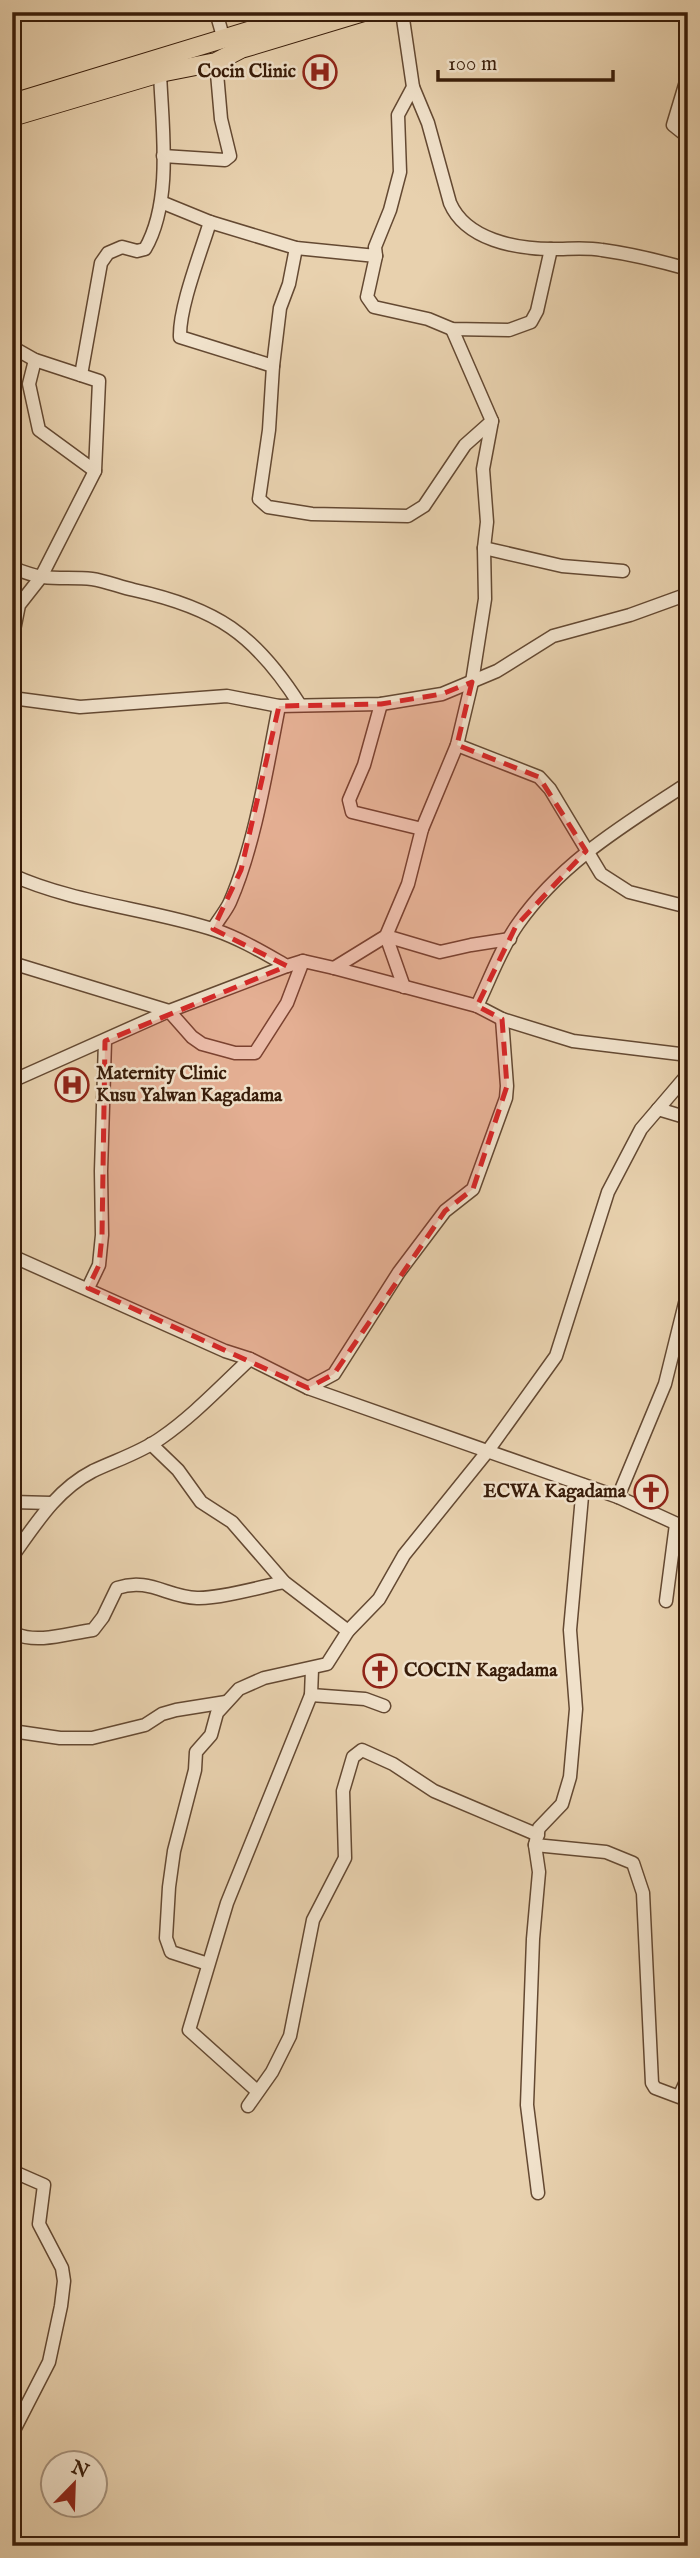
<svg xmlns="http://www.w3.org/2000/svg" width="700" height="2558" viewBox="0 0 700 2558" font-family="'IM FELL English',serif">
  <style>
    .lines { fill: none; stroke-linecap: round; stroke-linejoin: round }
    .minor-casing { stroke: #644932; stroke-width: 15 }
    .primary-casing { stroke: #381c09; stroke-width: 20 }
    .minor { stroke: #f0e1ca; stroke-width: 12 }
    .primary { stroke: #e8d1ae; stroke-width: 18 }
    .marked { fill: #d62828; fill-opacity: 0.2; stroke: #d62828; stroke-width: 5; stroke-dasharray: 14 9; stroke-linejoin: round }
    .labels { text-anchor: middle; dominant-baseline: central; stroke-width: 5; stroke-linejoin: round; paint-order: stroke }
    .poi-label { font-size: 19px; font-weight: bold; fill: #381c09; stroke: #f0e1ca; text-anchor: end }
  </style>
  <rect width="100%" height="100%" fill="#e8d1ae"/>
  <filter id="stains"><feTurbulence type="fractalNoise" baseFrequency=".00286" numOctaves="4"/><feColorMatrix values="0 0 0 0 .2 0 0 0 0 .09 0 0 0 0 .02 0 0 0 .5 -.17"/></filter>
  <radialGradient id="worn" r=".72"><stop offset=".6" stop-color="#630" stop-opacity="0"/><stop offset="1" stop-color="#630" stop-opacity=".3"/></radialGradient>
  <g class="lines">
    <defs>
      <g id="minor">
        <path d="M216 12 224 40"/>
        <path d="M688 75 673 125 688 137"/>
        <path d="M413 87 428 123 450 203C466 240 516 249 553 249 570 249 586 247 602 250 631 254 660 261 688 269"/>
        <path d="M163 156 225 160 230 156 221 119 216 62"/>
        <path d="M161 202 210 222 296 248 376 256 375 247 390 210 400 172 398 115 413 87 402 12"/>
        <path d="M210 222C201 252 179 307 180 337L273 366"/>
        <path d="M296 248 289 284 280 308 273 366 269 430 259 499 268 507 312 514 408 516 424 506 465 445 492 421"/>
        <path d="M376 256 367 297 374 307 428 319 452 329 509 330 531 322 537 311 551 249"/>
        <path d="M12 347 35 360 99 381 95 471 41 577 19 605 12 640"/>
        <path d="M35 360 29 384 39 430 95 471"/>
        <path d="M81 375 101 263 108 253 122 247 137 251 145 249C173 201 162 126 160 73"/>
        <path d="M484 548 562 566 623 571"/>
        <path d="M12 568C22 571 33 576 43 577 59 579 76 577 92 579 106 581 120 587 134 590 216 608 255 634 300 705"/>
        <path d="M12 698 80 707 227 696 279 706 381 704 442 694 497 671 553 636 630 615 688 594"/>
        <path d="M381 704 364 765 349 800 352 812 422 829"/>
        <path d="M457 745 539 777 550 789 601 874 629 892 688 907"/>
        <path d="M12 875C73 903 151 909 215 930 241 939 264 953 287 966L303 961 334 968 477 1006 502 1019 573 1041 688 1055"/>
        <path d="M213 929C218 920 226 911 230 902 255 845 267 767 279 706"/>
        <path d="M386 936 440 952 471 945 510 939"/>
        <path d="M386 936 404 987"/>
        <path d="M12 963 169 1011 192 1037 202 1044 235 1053H255L287 1003 303 961"/>
        <path d="M334 968 386 936 408 884 422 829 457 745 472 682 485 599 484 548 487 522 483 469 492 421 452 329"/>
        <path d="M477 1006C490 979 501 948 518 924 562 861 626 824 688 783"/>
        <path d="M12 1081 169 1011 287 966"/>
        <path d="M658 1109 688 1118"/>
        <path d="M12 1256 225 1351 250 1359 308 1388 618 1497 688 1529"/>
        <path d="M88 1288 99 1265 102 1235 101 1171 105 1041"/>
        <path d="M308 1388 334 1374 399 1272 445 1211 473 1189 506 1098 507 1086 502 1019"/>
        <path d="M151 1444 178 1470 201 1502 232 1522 284 1582 348 1631"/>
        <path d="M618 1497 665 1384 688 1291"/>
        <path d="M12 1502 51 1503"/>
        <path d="M12 1557C35 1525 56 1490 93 1471 116 1460 140 1453 161 1438 193 1416 221 1386 250 1359"/>
        <path d="M666 1601 676 1524"/>
        <path d="M12 1623 16 1634 12 1649"/>
        <path d="M16 1634C38 1644 69 1633 93 1630L103 1617 117 1588C149 1577 167 1597 197 1598 218 1599 261 1587 284 1582"/>
        <path d="M311 1695 365 1699 384 1706"/>
        <path d="M12 1731 60 1738H92L145 1725 162 1714 176 1710 226 1702"/>
        <path d="M535 1845 606 1852 633 1863 643 1893 652 2083 655 2088 679 2097 688 2077"/>
        <path d="M208 1964 171 1952 166 1938 169 1887 174 1851 195 1770 196 1752 211 1735 217 1713 239 1689 264 1678 327 1664 348 1631 379 1599 404 1555 487 1452 556 1356 608 1192 641 1129 688 1074"/>
        <path d="M257 2091 189 2030 227 1903 311 1695 312 1669"/>
        <path d="M248 2106 272 2072 290 2036 313 1920 345 1858 343 1791 353 1757 362 1750 393 1764 434 1791 538 1835"/>
        <path d="M12 2171 44 2185 39 2224 62 2268 64 2281 61 2306 49 2362 12 2434"/>
        <path d="M538 2193 527 2105 533 1939 539 1872 535 1845 539 1828 562 1804 570 1777 576 1709 570 1630 583 1485"/>
        <path d="M688 2546V2533"/>
      </g>
      <g id="primary">
        <path d="M12 103 311 12"/>
        <path d="M12 117 160 73 216 62 241 49 364 12"/>
      </g>
    </defs>
    <use href="#minor" class="minor-casing"/>
    <use href="#primary" class="primary-casing"/>
    <use href="#minor" class="minor"/>
    <use href="#primary" class="primary"/>
  </g>
  <path class="marked" d="M472 682 457 745 539 777 586 851 516 926 477 1006 502 1019 507 1086 473 1189 445 1211 334 1374 308 1388 88 1288 99 1265 102 1235 105 1041 287 966 213 929 241 870 279 706 381 704 442 694Z"/>
  <defs>
    <symbol id="hospital-ring" viewBox="-11 -11 22 22"><circle r="9.5" fill="#f0e1ca" stroke="#8f2418" stroke-width="1.5"/><path d="M-5-5h3v3.5h4V-5h3V5h-3V1.5h-4V5h-3Z" fill="#8f2418"/></symbol>
    <symbol id="church-ring" viewBox="-11 -11 22 22"><circle r="9.5" fill="#f0e1ca" stroke="#8f2418" stroke-width="1.5"/><path d="M-1.2-6h2.4v3.5h3.3v2.4h-3.3V6h-2.4V-.1h-3.3v-2.4h3.3Z" fill="#8f2418"/></symbol>
  </defs>
  <g fill-rule="evenodd">
    <use href="#hospital-ring" x="301" y="53" width="38" height="38"/>
    <use href="#hospital-ring" x="53" y="1066" width="38" height="38"/>
    <use href="#church-ring" x="632" y="1473" width="38" height="38"/>
    <use href="#church-ring" x="361" y="1652" width="38" height="38"/>
  </g>
  <g class="labels">
    <g class="poi-label">
      <text x="296" y="72">Cocin Clinic</text>
      <text x="96" y="1074" text-anchor="start">Maternity Clinic<tspan x="96" dy="22">Kusu Yalwan Kagadama</tspan></text>
      <text x="626" y="1492">ECWA Kagadama</text>
      <text x="404" y="1671" text-anchor="start">COCIN Kagadama</text>
    </g>
  </g>
  <rect width="700" height="2558" fill="none" stroke="#e8d1ae" stroke-width="42"/>
  <rect x="14" y="14" width="672" height="2530" fill="none" stroke="#381c09" stroke-width="3.5"/>
  <rect x="21" y="21" width="658" height="2516" fill="none" stroke="#381c09" stroke-width="2"/>
  <g transform="translate(74 2484) rotate(23)"><circle r="33" fill="#f0e1ca" stroke="#a6927d" stroke-width="2"/>
  <path d="M0-5L12 26L0 18L-12 26Z" fill="#8f2418"/>
  <text y="-10" font-size="19" font-weight="bold" text-anchor="middle" fill="#381c09">N</text>
  </g>
  <path d="M438 70v10h175v-10" fill="none" stroke="#381c09" stroke-width="3.5"/>
  <text x="448" y="70" font-size="21" fill="#381c09" stroke="#f0e1ca" stroke-width="5" paint-order="stroke">100 m</text>
  <rect width="100%" height="100%" filter="url(#stains)"/>
  <rect width="100%" height="100%" fill="url(#worn)"/>
</svg>
